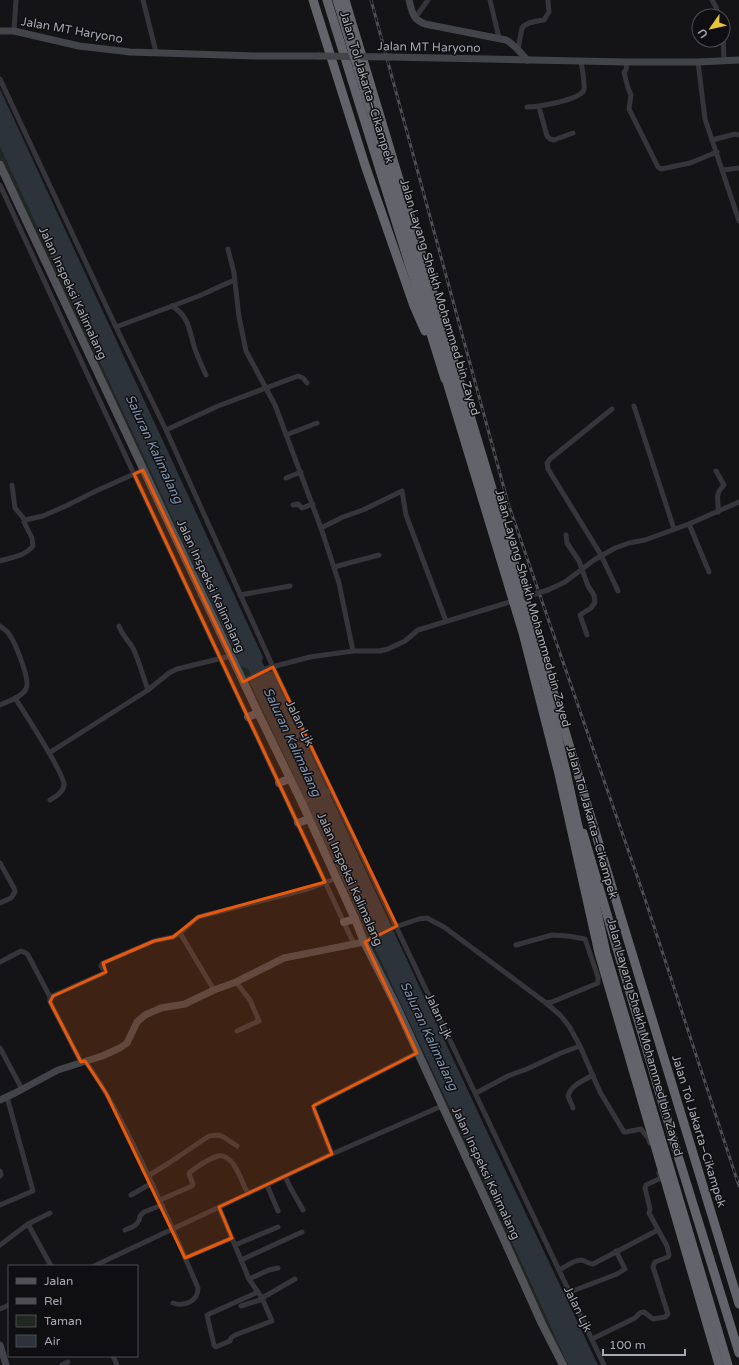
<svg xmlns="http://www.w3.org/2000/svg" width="739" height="1365" viewBox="0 0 739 1365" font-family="'Varela Round',sans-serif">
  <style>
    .green { fill: #212822 }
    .water { fill: #2d333b }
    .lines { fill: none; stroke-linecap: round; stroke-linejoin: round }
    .street { stroke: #35353b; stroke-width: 5 }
    .secondary { stroke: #43444a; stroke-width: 7 }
    .primary { stroke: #525259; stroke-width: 8 }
    .highway { stroke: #62636b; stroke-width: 9 }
    .rail-casing { stroke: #4e4f55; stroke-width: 3 }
    .rail { stroke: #0f0f11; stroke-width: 1.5; stroke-dasharray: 4.5; stroke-linecap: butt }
    .street-bridge { stroke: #35353b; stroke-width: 5 }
    .secondary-bridge { stroke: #43444a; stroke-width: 7 }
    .highway-bridge { stroke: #62636b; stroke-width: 9 }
    .marked { fill: #e8590c; fill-opacity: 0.2; stroke: #e8590c; stroke-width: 3; stroke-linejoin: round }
    .labels { text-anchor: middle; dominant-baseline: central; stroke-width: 3; stroke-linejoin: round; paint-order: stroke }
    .street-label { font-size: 12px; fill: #a7a9b5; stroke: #0f0f11 }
    .water-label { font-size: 13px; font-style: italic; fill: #7f92ae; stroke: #0f0f11 }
  </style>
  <rect width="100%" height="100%" fill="#141416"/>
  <path class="green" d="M0 147 241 666 248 669 251 677 249 681 452 1114 568 1365H563L0 167Z"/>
  <path class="water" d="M0 89 263 657 262 662 267 671 273 672 490 1138 598 1365H568L469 1149 249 681 251 677 248 669 241 666 0 147Z"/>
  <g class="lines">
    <g class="street">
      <path d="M143 0 156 52"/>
      <path d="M490 0 499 38"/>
      <path d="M712 0 716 7 718 16"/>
      <path d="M415 18 428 0"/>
      <path d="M14 31 16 0"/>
      <path d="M723 37 724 60"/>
      <path d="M518 49 522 28C526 22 537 21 544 20L549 12 548 1"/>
      <path d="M627 62 626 70 624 72 628 88 631 95 629 109 658 167 661 169 690 163 717 152"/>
      <path d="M698 62 705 119 739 221"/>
      <path d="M0 79 116 327 166 430 273 667 604 1365"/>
      <path d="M527 107C538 107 580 100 584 90 585 83 582 68 581 61"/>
      <path d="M539 107 547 136 550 139 554 140 573 133"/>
      <path d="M712 140 735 134 739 135"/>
      <path d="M723 170 739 168"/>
      <path d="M0 185 83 365 354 944"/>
      <path d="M228 249 234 273 239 317 246 351 275 405 321 528 339 583 353 651"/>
      <path d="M172 306C190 317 189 331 195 349 198 358 202 366 206 375"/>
      <path d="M116 327 199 296 232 281H234"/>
      <path d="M634 406 674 529"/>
      <path d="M612 409 550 459 547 463 548 469 601 555 618 591"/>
      <path d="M166 430 218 406 298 376 303 378 307 383"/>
      <path d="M286 435 317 423"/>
      <path d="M716 471 724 485C714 495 719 499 718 512"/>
      <path d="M286 478 301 472"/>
      <path d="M12 485 15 508 25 520"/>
      <path d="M293 505 298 504 302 508 313 504"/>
      <path d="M689 524 709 572"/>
      <path d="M321 528 343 517 363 510 402 491 406 515 446 621"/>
      <path d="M566 535 567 543 579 561 588 586 594 595 595 602 591 608 580 615 587 635"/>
      <path d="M0 561C12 557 25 556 33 546L32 538 24 522 25 520 43 516 68 505 96 491 143 470"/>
      <path d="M334 567 379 555"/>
      <path d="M548 590 565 582 594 560 615 548 629 543 645 540 689 524 739 502"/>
      <path d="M240 595 290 586"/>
      <path d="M0 626C3 629 7 630 9 634 15 642 31 681 26 689 21 698 8 701 0 705"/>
      <path d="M119 626C122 635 128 640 133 648 139 661 143 676 148 690"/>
      <path d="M243 682 268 668 310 657 353 651H380L388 649 405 641 418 630 487 609"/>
      <path d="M15 698C24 712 64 773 64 785 63 793 55 797 50 800"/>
      <path d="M49 753 148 690 169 673 177 669 231 656"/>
      <path d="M302 803 331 790"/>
      <path d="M0 863 14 888 15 892 11 898 0 903"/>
      <path d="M180 933 214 990"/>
      <path d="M364 942 392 928 419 919 427 918 444 927 546 1003 552 1002 598 983V977L585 939 568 936 552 935 516 945"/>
      <path d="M0 962 21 951 26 953 28 955 50 997V1002L81 1062"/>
      <path d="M236 982 250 1000 259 1021 237 1031"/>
      <path d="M50 997 104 973 105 971 101 966 103 963 154 941 173 937 180 933 198 917 308 889 337 878"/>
      <path d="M546 1003 560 1015 569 1026 580 1046 600 1092 624 1132H626L641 1129 648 1138 650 1143"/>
      <path d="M0 1048 22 1089"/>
      <path d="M85 1061C103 1085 117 1112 131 1140 155 1188 177 1238 198 1288 198 1301 185 1307 173 1303"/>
      <path d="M476 1093 508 1076 527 1069 561 1053 580 1046"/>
      <path d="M573 1108 568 1096C571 1085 583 1081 593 1075"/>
      <path d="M332 1154 314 1109 315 1105 417 1053"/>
      <path d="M0 1171 1 1175 0 1176"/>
      <path d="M148 1176 169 1163 209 1136 219 1135 225 1138 237 1146"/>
      <path d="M285 1176 290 1187 303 1210"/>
      <path d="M267 1185 278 1211"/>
      <path d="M131 1195 152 1183"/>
      <path d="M160 1200 192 1186 193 1184 189 1174 190 1172C198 1166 208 1159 218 1156 234 1153 242 1183 248 1194"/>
      <path d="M0 1205 33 1191 7 1097"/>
      <path d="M219 1207 249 1279 262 1298 272 1321 235 1335 231 1338 230 1341 216 1347 214 1345 207 1315 258 1292"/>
      <path d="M28 1224 51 1266"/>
      <path d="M125 1230C133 1227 139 1225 140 1216L144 1212 162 1205"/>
      <path d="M0 1245 28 1224 50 1213"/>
      <path d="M235 1245 278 1227"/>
      <path d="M185 1258 232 1238"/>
      <path d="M241 1260 302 1232"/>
      <path d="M94 1266 332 1154 442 1106"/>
      <path d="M559 1270C565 1267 574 1260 581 1260 585 1260 588 1264 593 1264L658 1230"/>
      <path d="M249 1279 269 1270 278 1268"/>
      <path d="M570 1292 617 1274 625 1269 616 1251"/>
      <path d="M262 1298 295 1279"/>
      <path d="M241 1306 263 1299"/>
      <path d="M0 1309 9 1305"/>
      <path d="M592 1339 635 1318 640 1313 644 1312 653 1319 665 1317 668 1314 653 1267 655 1262 668 1257 669 1255 667 1246 649 1213 650 1209 645 1188 646 1185 661 1178 659 1173"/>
      <path d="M113 1356 117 1365"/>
      <path d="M62 1365 68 1362"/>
    </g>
    <g class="secondary">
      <path d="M409 0C412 12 413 20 425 24L506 40C515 45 520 52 527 60"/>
      <path d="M0 31H14L79 46 130 52 255 56H319"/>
      <path d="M390 57 627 62H698L739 60"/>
      <path d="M0 1100 15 1093 58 1070 102 1056 120 1048 127 1043 137 1022 145 1015 161 1008 185 1004 191 1001 214 990 236 982 284 958 364 942"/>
      <path d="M0 1345 6 1365"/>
    </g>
    <g class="primary">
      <path d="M0 165 258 713 302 803 355 919 364 942 396 1005 506 1244 542 1324 563 1365"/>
      <path d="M248 717 258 713"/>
      <path d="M279 783 289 779"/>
      <path d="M298 823 309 819"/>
      <path d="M344 922 355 919"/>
    </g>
    <g class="highway">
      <path d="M313 0 365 165 414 306 425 331"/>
      <path d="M327 0 445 379"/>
      <path d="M345 0 620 914 739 1304"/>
      <path d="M583 833 679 1159 739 1353"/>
    </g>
    <defs>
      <path id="rail" d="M371 0 508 503 644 896 739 1186"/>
    </defs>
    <use href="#rail" class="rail-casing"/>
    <use href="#rail" class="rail"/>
    <path class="street-bridge" d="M487 609 548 590"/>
    <path class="secondary-bridge" d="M319 56 390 57"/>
    <g class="highway-bridge">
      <path d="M337 0 545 684 566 772 606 953 728 1365"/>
      <path d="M444 372 523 633 559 774 599 953 719 1365"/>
    </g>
  </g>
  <path class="marked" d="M143 470 243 682 273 667 397 926 365 942 417 1053 313 1106 332 1154 219 1207 232 1238 185 1258 106 1093 85 1061 81 1062 50 1002 53 996 106 972 103 963 154 941 173 937 198 917 325 882 134 474Z"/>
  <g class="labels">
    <g class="street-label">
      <text transform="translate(72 30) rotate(10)">Jalan MT Haryono</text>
      <text transform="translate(429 47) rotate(1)">Jalan MT Haryono</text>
      <text transform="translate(367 87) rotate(73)">Jalan Tol Jakarta–Cikampek</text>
      <text transform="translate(73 293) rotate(65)">Jalan Inspeksi Kalimalang</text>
      <text transform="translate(440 297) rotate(73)">Jalan Layang Sheikh Mohammed bin Zayed</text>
      <text transform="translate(211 586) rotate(65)">Jalan Inspeksi Kalimalang</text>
      <text transform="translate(533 608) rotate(74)">Jalan Layang Sheikh Mohammed bin Zayed</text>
      <text transform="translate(300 723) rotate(64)">Jalan Ljk</text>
      <text transform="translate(592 822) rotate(74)">Jalan Tol Jakarta–Cikampek</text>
      <text transform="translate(350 879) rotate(66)">Jalan Inspeksi Kalimalang</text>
      <text transform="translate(439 1016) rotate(65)">Jalan Ljk</text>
      <text transform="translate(645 1037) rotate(74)">Jalan Layang Sheikh Mohammed bin Zayed</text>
      <text transform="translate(699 1131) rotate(73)">Jalan Tol Jakarta–Cikampek</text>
      <text transform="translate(486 1173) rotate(65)">Jalan Inspeksi Kalimalang</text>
      <text transform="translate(578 1309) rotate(64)">Jalan Ljk</text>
    </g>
    <g class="water-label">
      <text transform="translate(154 449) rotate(65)">Saluran Kalimalang</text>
      <text transform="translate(292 742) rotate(65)">Saluran Kalimalang</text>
      <text transform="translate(429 1036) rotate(65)">Saluran Kalimalang</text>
    </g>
  </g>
  <rect x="8" y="1265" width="130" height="92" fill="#0f0f11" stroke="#4c4d53"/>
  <rect x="16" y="1278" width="20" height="6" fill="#525259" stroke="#4c4d53"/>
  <text x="44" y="1285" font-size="12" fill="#a7a9b5">Jalan</text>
  <rect x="16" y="1298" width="20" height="6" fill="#4e4f55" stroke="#4c4d53"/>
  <text x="44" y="1305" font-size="12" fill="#a7a9b5">Rel</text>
  <rect x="16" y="1315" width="20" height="12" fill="#212822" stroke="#4c4d53"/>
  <text x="44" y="1325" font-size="12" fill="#a7a9b5">Taman</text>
  <rect x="16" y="1335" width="20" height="12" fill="#2d333b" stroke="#4c4d53"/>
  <text x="44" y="1345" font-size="12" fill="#a7a9b5">Air</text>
  <g transform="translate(711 28) rotate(236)"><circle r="19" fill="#0f0f11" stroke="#4c4d53"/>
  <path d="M0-3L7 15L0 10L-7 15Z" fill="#e7c53b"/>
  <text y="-6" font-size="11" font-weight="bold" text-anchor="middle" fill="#a7a9b5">U</text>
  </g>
  <path d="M603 1349v6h82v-6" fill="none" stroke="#a7a9b5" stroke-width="2"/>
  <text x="609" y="1349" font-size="12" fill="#a7a9b5" stroke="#0f0f11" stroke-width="3" paint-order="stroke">100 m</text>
</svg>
